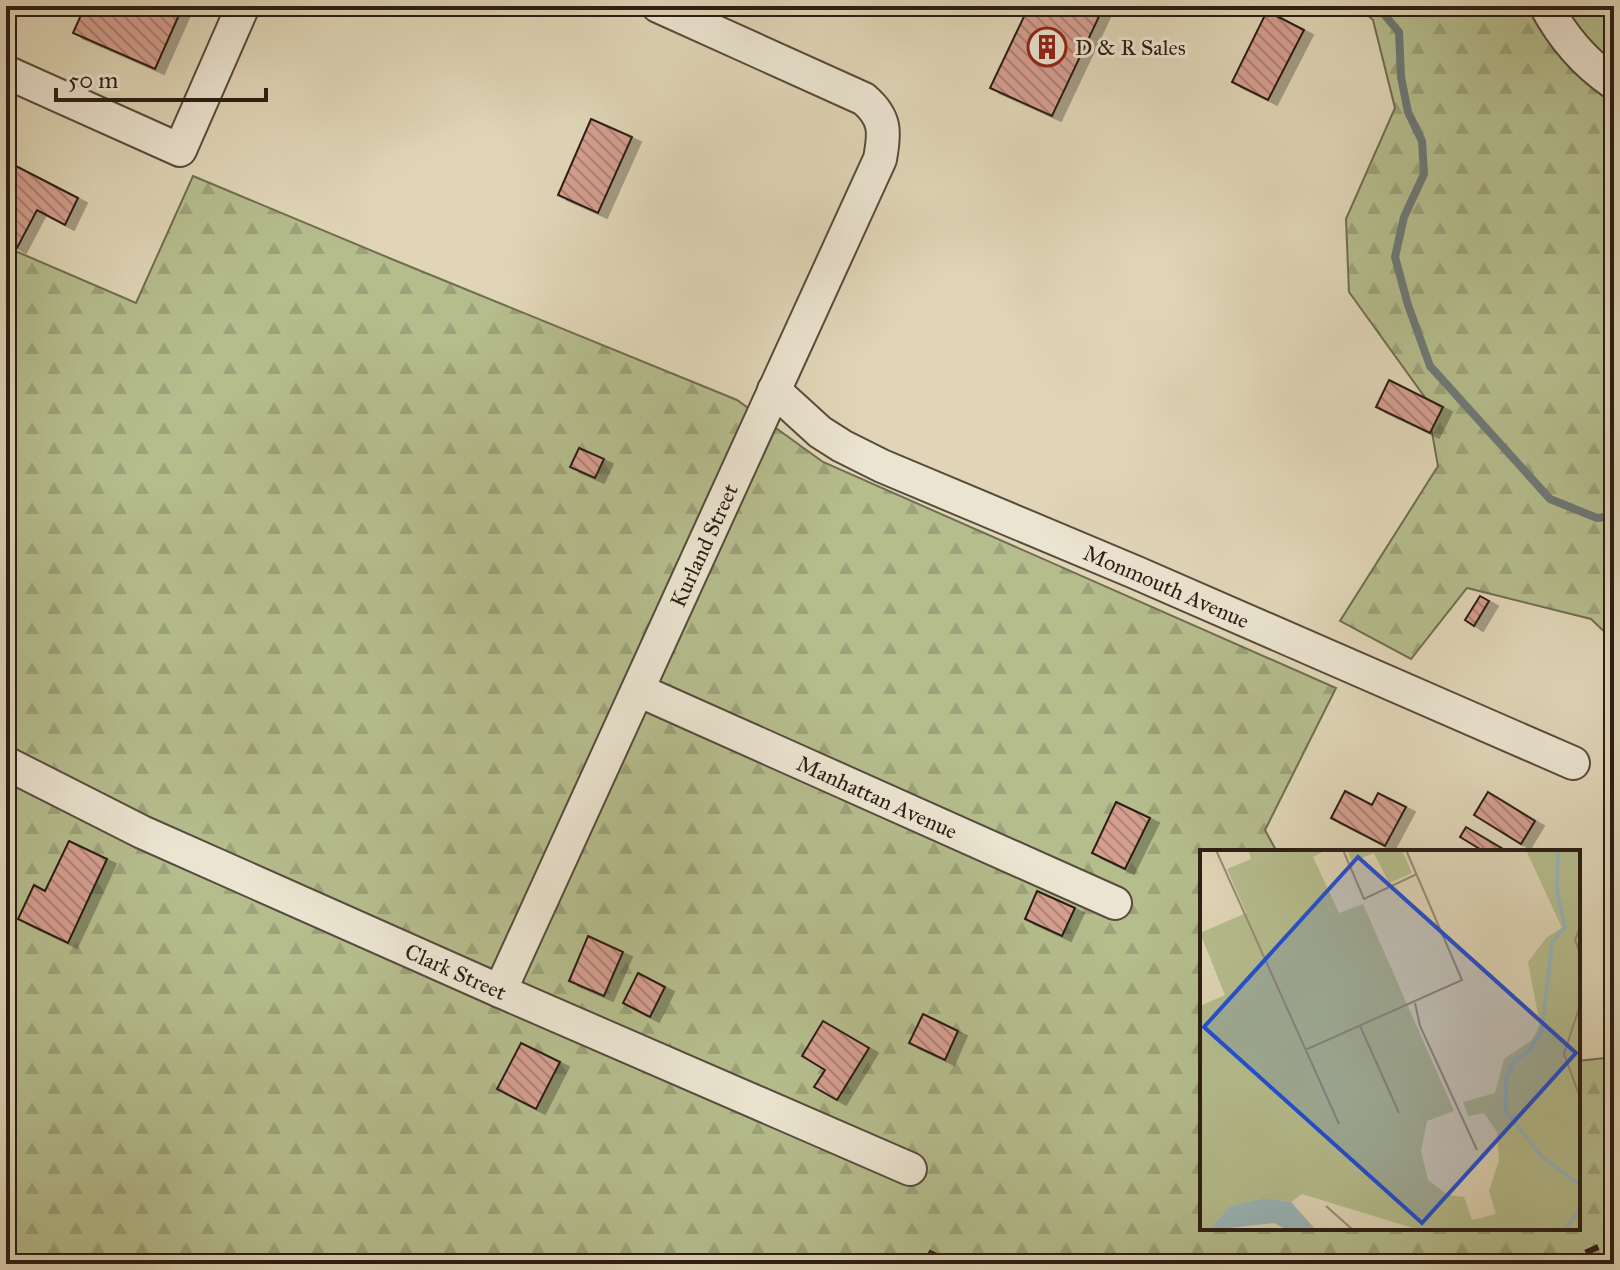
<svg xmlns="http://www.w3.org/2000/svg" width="1620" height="1270" viewBox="0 0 1620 1270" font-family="'IM FELL Great Primer',serif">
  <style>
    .forest { fill: url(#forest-firs); stroke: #706d50; stroke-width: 2 }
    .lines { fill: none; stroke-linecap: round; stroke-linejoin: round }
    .stream { stroke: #6d7977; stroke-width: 8 }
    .building { fill: url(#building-back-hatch); stroke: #2b1d14; stroke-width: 2; filter: url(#shadow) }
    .minor-casing { stroke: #584b3d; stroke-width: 36 }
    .minor { stroke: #ebe4d0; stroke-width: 32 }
    .rail { stroke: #2b1d14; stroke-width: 6; stroke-dasharray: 14 14; stroke-linecap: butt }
    .labels { text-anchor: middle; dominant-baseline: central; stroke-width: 6; stroke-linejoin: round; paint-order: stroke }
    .poi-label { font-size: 22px; fill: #2b1d14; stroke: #ebe4d0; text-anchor: start }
    .street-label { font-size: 22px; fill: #2b1d14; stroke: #ebe4d0 }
    .inset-river { fill: none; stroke: #99b6b9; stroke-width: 4 }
    .inset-road { fill: none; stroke: #988c76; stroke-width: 2 }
    .view { fill: #1d4ed8; fill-opacity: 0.15; stroke: #1d4ed8; stroke-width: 4 }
    .inset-edge { fill: none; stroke: #2b1d14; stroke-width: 4 }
  </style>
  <defs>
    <pattern id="forest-firs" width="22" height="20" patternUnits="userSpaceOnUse" patternTransform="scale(2)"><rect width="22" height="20" fill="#b5bd8d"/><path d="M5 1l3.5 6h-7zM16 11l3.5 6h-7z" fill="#9ca279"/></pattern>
    <pattern id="building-back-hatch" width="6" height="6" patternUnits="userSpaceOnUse" patternTransform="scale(2)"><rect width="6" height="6" fill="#d59f90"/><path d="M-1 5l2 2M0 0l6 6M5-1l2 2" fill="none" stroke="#ad8174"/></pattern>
    <filter id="shadow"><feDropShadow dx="9" dy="5" stdDeviation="0" flood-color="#0004"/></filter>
  </defs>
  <rect width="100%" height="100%" fill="#e0d6b7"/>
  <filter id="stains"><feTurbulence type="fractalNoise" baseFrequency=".0025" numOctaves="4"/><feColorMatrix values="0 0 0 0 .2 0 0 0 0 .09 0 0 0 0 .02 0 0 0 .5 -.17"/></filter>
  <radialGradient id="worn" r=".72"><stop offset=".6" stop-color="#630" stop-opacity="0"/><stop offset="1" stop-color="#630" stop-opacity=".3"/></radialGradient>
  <g class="forest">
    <path d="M1357 6H1614V641L1591 619 1467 588 1411 659 1340 621 1438 466 1426 399 1349 292 1346 219 1395 108 1373 20Z"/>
    <path d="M193 176 394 260 737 400 823 462 1336 688 1265 830 1277 852H1202V1228H1578V1061L1614 1057V1264H6V247L136 303Z"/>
  </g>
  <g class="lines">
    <path class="stream" d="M1377 6 1399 32 1401 77 1408 112 1422 141 1424 174 1404 217 1395 257 1408 305 1430 366 1550 499 1597 518 1614 516"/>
  </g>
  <g class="building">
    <path d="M85 6H130L149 14 153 6H183L155 69 73 33Z"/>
    <path d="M1029 6H1104L1052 116 990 88Z"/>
    <path d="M1267 11 1304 30 1268 100 1232 82Z"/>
    <path d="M591 119 632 137 598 213 558 195Z"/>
    <path d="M10 163 78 198 65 225 37 210 17 248 6 242V172Z"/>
    <path d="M1389 380 1443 407 1430 433 1376 407Z"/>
    <path d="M579 448 604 459 595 478 570 467Z"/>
    <path d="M1480 596 1489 601 1474 626 1465 620Z"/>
    <path d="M1345 791 1372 805 1378 793 1406 807 1385 846 1331 818Z"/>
    <path d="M1488 792 1535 821 1521 844 1474 815Z"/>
    <path d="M1116 802 1150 818 1125 869 1092 853Z"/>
    <path d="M1466 827 1508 852H1485L1460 837Z"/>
    <path d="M69 841 107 859 68 943 18 919 34 885 45 891Z"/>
    <path d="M1037 891 1075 908 1062 936 1025 919Z"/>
    <path d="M588 936 623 952 604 996 569 981Z"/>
    <path d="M638 973 665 987 650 1017 623 1003Z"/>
    <path d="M923 1014 958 1031 945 1060 909 1043Z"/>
    <path d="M823 1021 869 1048 837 1100 814 1087 825 1070 802 1056Z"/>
    <path d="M521 1043 560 1062 536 1109 497 1089Z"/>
    <path d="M930 1251 959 1264H924Z"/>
  </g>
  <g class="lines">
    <defs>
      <g id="minor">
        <path d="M1546 6C1562 36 1586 64 1614 83"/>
        <path d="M6 72 180 150 243 6"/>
        <path id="s1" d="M774 390 820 432 842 446 882 466 1137 573 1573 763"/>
        <path id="s2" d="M638 690 1115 903"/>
        <path id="s3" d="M6 763 142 832 500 991 910 1169"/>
        <path id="s4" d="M500 991 880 159C885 132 886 118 864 99L658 6"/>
      </g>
    </defs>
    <use href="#minor" class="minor-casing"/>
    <use href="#minor" class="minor"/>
    <path class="rail" d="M1560 1264 1614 1240"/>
  </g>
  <defs>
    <symbol id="building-ring" viewBox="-11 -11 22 22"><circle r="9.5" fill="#ebe4d0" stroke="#8f2418" stroke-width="1.5"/><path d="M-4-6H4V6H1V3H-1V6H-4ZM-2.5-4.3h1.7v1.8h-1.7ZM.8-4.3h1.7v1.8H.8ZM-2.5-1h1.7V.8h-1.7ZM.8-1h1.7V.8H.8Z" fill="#8f2418"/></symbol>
  </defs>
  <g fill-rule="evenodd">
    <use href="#building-ring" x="1025" y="25" width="44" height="44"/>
  </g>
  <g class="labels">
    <g class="poi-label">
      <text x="1075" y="47">D &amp; R Sales</text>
    </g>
    <g class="street-label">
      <text stroke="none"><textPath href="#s4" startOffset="490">Kurland Street</textPath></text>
      <text stroke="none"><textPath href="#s1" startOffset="442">Monmouth Avenue</textPath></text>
      <text stroke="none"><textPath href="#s2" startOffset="262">Manhattan Avenue</textPath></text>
      <text stroke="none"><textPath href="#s3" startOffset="496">Clark Street</textPath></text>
    </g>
  </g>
  <g transform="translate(1200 850)">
    <rect width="380" height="380" fill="#e0d6b7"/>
    <path d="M48 0H126L113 7 139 63 163 54 254 261 227 271 221 301 228 330 248 345 264 347 272 370 296 364 289 341 299 310 297 282 284 263 268 266 263 252 295 243 304 209 332 190 340 175 328 112 347 87 362 78 326 0H380V380H219L102 344 91 352 63 348 30 356 9 380H0V156L25 145 0 83 46 63 27 19 51 9ZM147 0H202L212 23 189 33 174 3 152 12Z" fill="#b5bd8d"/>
    <path d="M63 348 91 352 116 380H87L74 373 9 380 30 356Z" fill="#99b6b9"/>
    <path class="inset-river" d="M358 0 357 41 365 77 352 93 342 180 328 202 314 210 306 229V261L341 306 380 335M364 380 380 359"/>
    <path class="inset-road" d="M16 0 139 274M143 0 164 49 217 24M380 78 375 90 380 104M215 153 220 176 277 300M380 155 364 204 380 247M160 176 199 263M105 200 262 130 206 0M126 356 153 380"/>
    <path class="view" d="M158 7 376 203 222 373 4 177Z"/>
    <rect width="380" height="380" class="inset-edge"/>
  </g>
  <rect width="1620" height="1270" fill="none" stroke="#e0d6b7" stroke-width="32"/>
  <rect x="8" y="8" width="1604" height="1254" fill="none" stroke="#2b1d14" stroke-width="4"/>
  <rect x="16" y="16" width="1588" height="1238" fill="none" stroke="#2b1d14" stroke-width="2"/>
  <path d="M56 88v12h210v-12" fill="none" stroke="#2b1d14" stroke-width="4"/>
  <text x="68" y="88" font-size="24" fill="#2b1d14" stroke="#ebe4d0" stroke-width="6" paint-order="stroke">50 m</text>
  <rect width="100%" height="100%" filter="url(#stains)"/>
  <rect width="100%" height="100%" fill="url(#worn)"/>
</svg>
